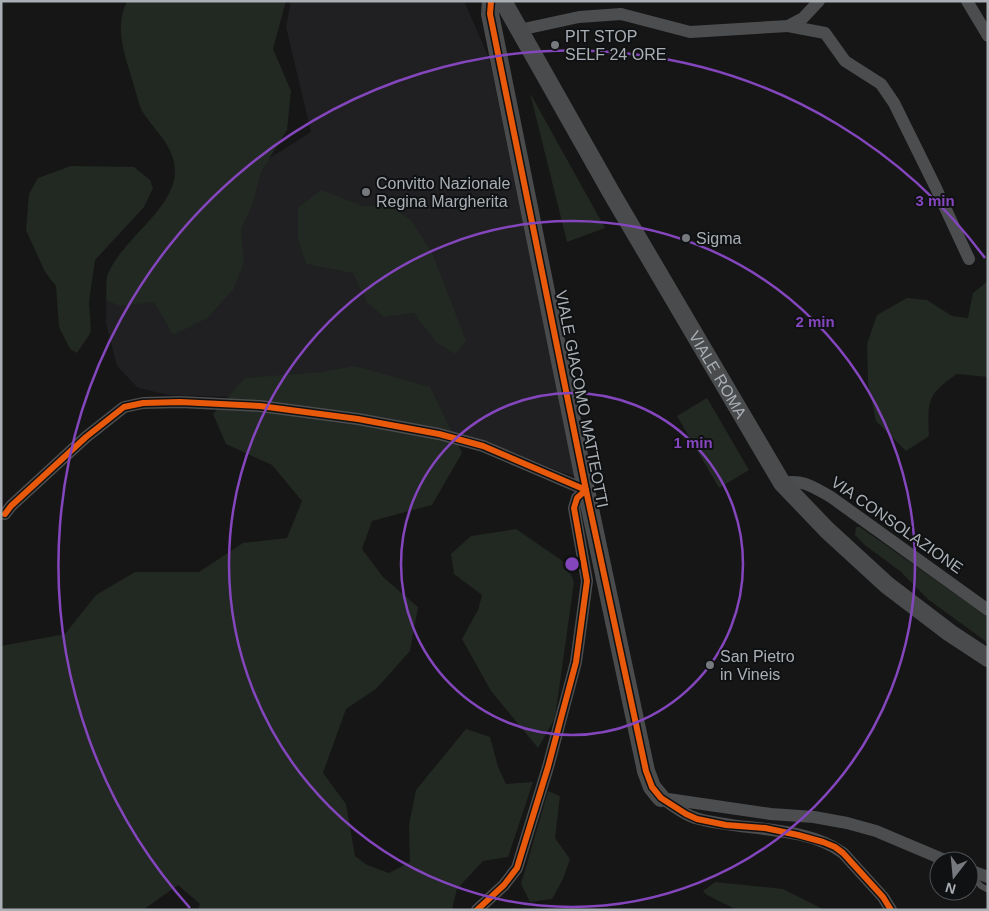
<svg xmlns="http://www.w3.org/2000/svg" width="989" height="911" viewBox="0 0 989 911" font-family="Arial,sans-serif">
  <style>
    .built { fill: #202022 }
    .green { fill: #222822 }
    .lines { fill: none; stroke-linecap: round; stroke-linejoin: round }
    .lane { stroke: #4b4d4f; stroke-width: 6 }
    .street { stroke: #4b4d4f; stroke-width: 12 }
    .secondary { stroke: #494b4c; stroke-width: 18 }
    .cycleway-casing { stroke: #101112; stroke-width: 9 }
    .cycleway { stroke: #e8590c; stroke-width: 6 }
    .ring { fill: none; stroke: #8446bd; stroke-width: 2.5 }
    .poi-dot { fill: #76797d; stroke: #101112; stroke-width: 2 }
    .labels { text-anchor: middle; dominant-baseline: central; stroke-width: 4; stroke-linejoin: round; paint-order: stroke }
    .poi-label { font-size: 16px; fill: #a9afb5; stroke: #101112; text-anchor: start }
    .street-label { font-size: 16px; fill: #a9afb5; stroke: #101112 }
    .centre { fill: #8446bd; stroke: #101112; stroke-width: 2.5 }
    .ring-label { font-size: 15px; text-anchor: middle; font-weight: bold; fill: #8446bd; stroke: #101112; stroke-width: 4; stroke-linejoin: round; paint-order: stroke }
  </style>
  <rect width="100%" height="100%" fill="#161616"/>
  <path class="built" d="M291 1H464L489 58 576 477 466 437 233 397 169 395 138 388 117 366 106 323 107 275 120 253 311 132 286 27Z"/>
  <g class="green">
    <path d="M127 1H286L273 49 291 91 287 130 261 172 253 203 241 229 244 263 233 290 207 318 173 335 154 302 120 306 106 300C107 292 105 281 108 274 122 239 176 208 175 170 174 146 156 132 144 114 139 107 137 95 134 86 126 58 113 29 127 1Z"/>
    <path d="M530 93 605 228 567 242Z"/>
    <path d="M71 166 134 167 150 180 153 188 144 207 95 260 89 302 91 332 77 353 70 349 59 327 56 286 45 272 26 230 29 194 38 178Z"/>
    <path d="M321 190 363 206 388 205 411 220 433 255 466 341 456 354 436 342 414 313 384 317 367 302 353 273 306 264 298 238V208Z"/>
    <path d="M988 281V377L957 374C926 395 928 401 929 436L906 451 876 421 868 383 867 344 877 315 907 298 927 300 952 316 968 318 973 293Z"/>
    <path d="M355 366 430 387 462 453 432 505 372 521 362 549 383 577 418 607 410 651 376 689 346 709 323 773 346 804 355 856 367 865 389 873 410 862 409 825 416 790 466 729 490 737 498 767 506 784 533 782 508 857 483 861 457 889 452 910H198L200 904 178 885 143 910H1V646L65 634 96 595 135 572H199L243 543 287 538 302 501 272 465 226 444 213 414 245 378 321 372Z"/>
    <path d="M707 398 749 470 719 488 677 416Z"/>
    <path d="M856 527H860L988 617V643L929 600 900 571 866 546 855 535Z"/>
    <path d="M516 529 567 564 574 582 555 718 538 748 491 691 462 639 478 610 482 595 454 574 451 554 471 536Z"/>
    <path d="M548 791 560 796 555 838 570 859 563 879 552 899 530 902 521 884Z"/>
    <path d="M715 882 783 889 825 910H737L707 895 703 891Z"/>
  </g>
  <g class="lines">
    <path class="lane" d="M969 874 981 886 988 890"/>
    <g class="street">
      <path d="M967 1 988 36"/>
      <path d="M788 26 825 33 845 61 881 84 894 103 935 186 969 259"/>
      <path d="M519 30 579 17 621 14 690 32 788 26 803 18 819 1"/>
      <path d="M782 483C804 479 813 487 831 497L988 610"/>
      <path d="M5 514 11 506 86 437 124 407 143 403 180 402 260 406 358 419 439 434 483 446 586 490 577 498 574 508 587 581 576 662 548 767 517 868 504 885 477 910"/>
      <path d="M661 798 771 814 814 817 847 823 876 831 947 861"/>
      <path d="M666 801C676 808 687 816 699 819 743 831 805 825 843 853L883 897 891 910"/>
      <path d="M969 870 988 877"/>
    </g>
    <g class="secondary">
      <path d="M491 1 490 14 586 490 646 771 652 787 661 798"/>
      <path id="s1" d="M503 1 612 194 782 483 827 530 887 585 950 633 988 658"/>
    </g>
    <defs>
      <g id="cycleway">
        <path d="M491 1 490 14 586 490 646 771 652 787 661 798 686 814 697 819 726 825 765 828 798 835 823 842 835 847 843 853 883 897 891 910"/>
        <path d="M5 514 11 506 86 437 124 407 143 403 180 402 260 406 358 419 439 434 483 446 586 490 577 498 574 508 587 581 576 662 548 767 517 868 504 885 477 910"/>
      </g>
    </defs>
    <use href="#cycleway" class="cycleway-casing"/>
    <use href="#cycleway" class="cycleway"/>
  </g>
  <g class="ring">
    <circle cx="572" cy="564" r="171"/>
    <circle cx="572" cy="564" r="343"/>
    <path d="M190 908A514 514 0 1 1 985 258"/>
  </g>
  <g class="poi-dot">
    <circle cx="555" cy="45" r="5"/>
    <circle cx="366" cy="192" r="5"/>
    <circle cx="686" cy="238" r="5"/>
    <circle cx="710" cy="665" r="5"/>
  </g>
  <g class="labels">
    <g class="poi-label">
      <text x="565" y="36">PIT STOP<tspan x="565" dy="18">SELF 24 ORE</tspan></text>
      <text x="376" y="183">Convitto Nazionale<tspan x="376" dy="18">Regina Margherita</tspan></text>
      <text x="696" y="238">Sigma</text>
      <text x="720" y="656">San Pietro<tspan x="720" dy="18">in Vineis</tspan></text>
    </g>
    <g class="street-label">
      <text stroke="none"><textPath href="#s1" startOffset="431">VIALE ROMA</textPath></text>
      <text transform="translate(582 399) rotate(79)">VIALE GIACOMO MATTEOTTI</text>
      <text transform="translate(897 525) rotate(35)">VIA CONSOLAZIONE</text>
    </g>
  </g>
  <circle cx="572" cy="564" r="8" class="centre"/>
  <g class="ring-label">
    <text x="935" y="206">3 min</text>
    <text x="815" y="327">2 min</text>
    <text x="693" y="448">1 min</text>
  </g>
  <rect width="989" height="911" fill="none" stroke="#a9afb5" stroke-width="5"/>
  <g transform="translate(954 876) rotate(196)"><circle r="24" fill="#101112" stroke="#4d5053"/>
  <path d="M0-4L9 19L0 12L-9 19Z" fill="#76797d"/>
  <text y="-8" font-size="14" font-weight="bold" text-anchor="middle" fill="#a9afb5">N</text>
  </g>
</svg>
